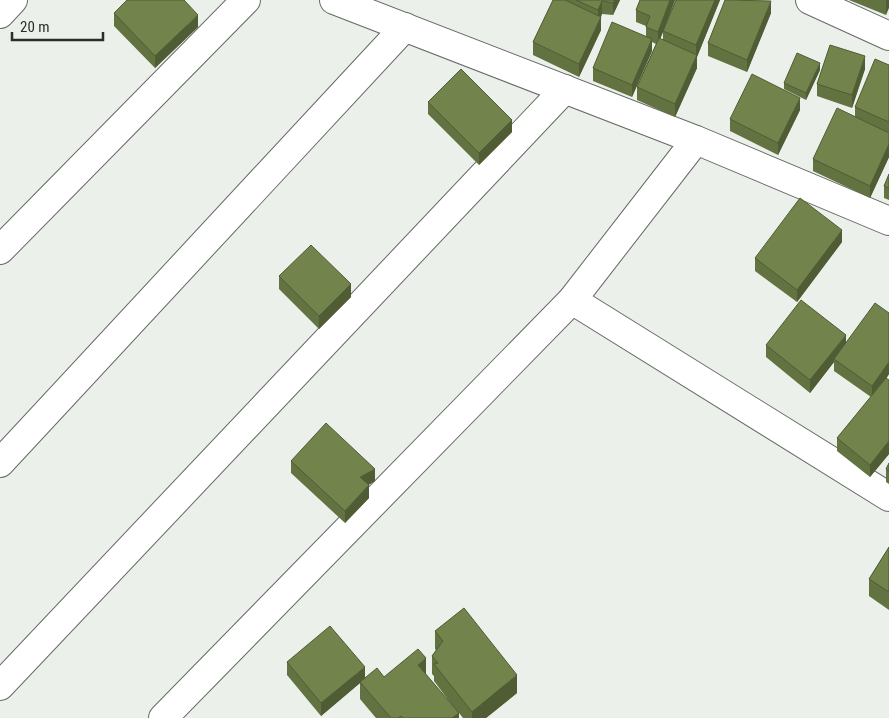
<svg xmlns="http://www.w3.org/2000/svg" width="889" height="718" viewBox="0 0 889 718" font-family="'Roboto Condensed',sans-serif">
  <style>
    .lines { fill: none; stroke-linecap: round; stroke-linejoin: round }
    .minor-casing { stroke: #666a65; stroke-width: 30 }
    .minor { stroke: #fff; stroke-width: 28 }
    .wall { fill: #627240; fill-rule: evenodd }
    .shaded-wall { fill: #505c34 }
    .building { fill: #72844b; stroke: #505c34 }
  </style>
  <rect width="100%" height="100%" fill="#ebf0ea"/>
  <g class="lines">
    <defs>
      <g id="minor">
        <path d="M334 0 696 140 889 221"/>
        <path d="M810 0 889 36"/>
        <path d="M0 14 13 0"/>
        <path d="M0 250 246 0"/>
        <path d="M572 300 696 140"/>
        <path d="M0 463 405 27"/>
        <path d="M0 686 565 89"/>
        <path d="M163 718 572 300 889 497"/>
      </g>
    </defs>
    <use href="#minor" class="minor-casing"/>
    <use href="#minor" class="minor"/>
  </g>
  <g class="wall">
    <path d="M553 0H620L613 15 602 14 601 17V30L579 77 533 55V42Z"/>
    <path d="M640 0H675L664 28 676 0H720L697 57V68L675 117 637 100V87L656 44 652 42V51L632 97 593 81V68L646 36V26L636 22V10ZM663 32V40L660 39Z"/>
    <path d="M849 0H889L886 15Z"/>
    <path d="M114 13 198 27 155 68 114 26Z"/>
    <path d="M771 13 747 72 708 56V43Z"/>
    <path d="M889 65V157L870 198 813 171V159L855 117V107Z"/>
    <path d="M865 69 852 108 817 96V84Z"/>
    <path d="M820 70 806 100 784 89V83Z"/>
    <path d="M428 102 512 132 479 165 428 114Z"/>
    <path d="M800 110 778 155 730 131V119Z"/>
    <path d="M889 174V200L884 198V186Z"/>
    <path d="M842 242 797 302 755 271V258Z"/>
    <path d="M279 276 351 297 319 329 279 289Z"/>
    <path d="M889 313V374L886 379 889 380V454L870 477 837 451V438L871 397 834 371V362L810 393 766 357V345L846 343Z"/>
    <path d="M291 461 375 481 368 485 369 498 345 523 291 473Z"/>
    <path d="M889 463V484L886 482V469Z"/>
    <path d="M889 547V610L869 596V579Z"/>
    <path d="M435 631 517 693 486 718H463L459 713V718H376L360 699V683L321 716 287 675V662L365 678 384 677 426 674 455 709 434 681V676L432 674V656L436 650 435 649Z"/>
  </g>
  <g class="shaded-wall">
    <path d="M615 0H620L613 15V3Z"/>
    <path d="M670 0H675L658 45V32Z"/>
    <path d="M715 0H720L697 57V68L675 117V104L696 56V45Z"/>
    <path d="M886 0H889V8L886 15Z"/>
    <path d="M602 1V14L598 22V10Z"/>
    <path d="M771 1V13L747 72V60Z"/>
    <path d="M198 15V27L155 68V56Z"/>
    <path d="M601 17V30L579 77V64Z"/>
    <path d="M652 39V51L632 97V85Z"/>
    <path d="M865 56V69L852 108V95Z"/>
    <path d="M820 63V70L806 100V93Z"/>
    <path d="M800 98V110L778 155V143Z"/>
    <path d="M512 120V132L479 165V153Z"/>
    <path d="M889 144V157L870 198V186Z"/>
    <path d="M842 230V242L797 302V290Z"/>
    <path d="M351 284V297L319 329V316Z"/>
    <path d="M846 335V348L834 359V362L810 393V380Z"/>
    <path d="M889 362V374L872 398V386Z"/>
    <path d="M889 441V454L870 477V465Z"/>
    <path d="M375 469V481L360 490V477Z"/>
    <path d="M369 485V498L345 523V511Z"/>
    <path d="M426 658V676L418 665Z"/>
    <path d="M365 667V680L360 682V683L321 716V703Z"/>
    <path d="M517 675V693L486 718H472V712Z"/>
    <path d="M459 713V718H452Z"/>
  </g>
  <g class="building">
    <path d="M127 0H184L198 15 155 56 114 13Z"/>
    <path d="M553 0H565L601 17 579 64 533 42Z"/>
    <path d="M576 0H615L613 3 602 1 598 10Z"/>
    <path d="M640 0H670L658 32 646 27 650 16 636 10Z"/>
    <path d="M676 0H715L696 45 663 31Z"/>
    <path d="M725 0 771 1 747 60 708 43Z"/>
    <path d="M612 22 652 39 632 85 593 68Z"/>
    <path d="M659 38 697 55 675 104 637 87Z"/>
    <path d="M830 45 865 56 852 95 817 84Z"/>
    <path d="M797 53 820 63 806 93 784 83Z"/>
    <path d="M875 59 889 65V122L855 107Z"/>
    <path d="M461 69 512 120 479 153 428 102Z"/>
    <path d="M752 74 800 98 778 143 730 119Z"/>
    <path d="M837 108 889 133V144L870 186 813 159Z"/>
    <path d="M889 174V188L884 186Z"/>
    <path d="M800 198 842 230 797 290 755 258Z"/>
    <path d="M311 245 351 284 319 316 279 276Z"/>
    <path d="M801 300 846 335 810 380 766 345Z"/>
    <path d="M875 303 889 313V362L872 386 834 359Z"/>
    <path d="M886 378 889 380V441L870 465 837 438Z"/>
    <path d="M326 423 375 469 360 477 369 485 345 511 291 461Z"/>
    <path d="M889 463V471L886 469Z"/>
    <path d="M889 547V592L869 579Z"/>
    <path d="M464 608 517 675 472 712 434 664 438 663 432 656 443 641 435 631Z"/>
    <path d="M330 626 365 667 321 703 287 662Z"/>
    <path d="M418 649 426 658 418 665 459 713 452 718H403L401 716 398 718H391L360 682 377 668 384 677Z"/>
  </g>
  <path d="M12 32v8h91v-8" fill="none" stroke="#2b2d2b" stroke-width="2.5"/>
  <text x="20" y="32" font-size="15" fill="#2b2d2b" stroke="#ebf0ea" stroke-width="4" paint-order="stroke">20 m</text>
</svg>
